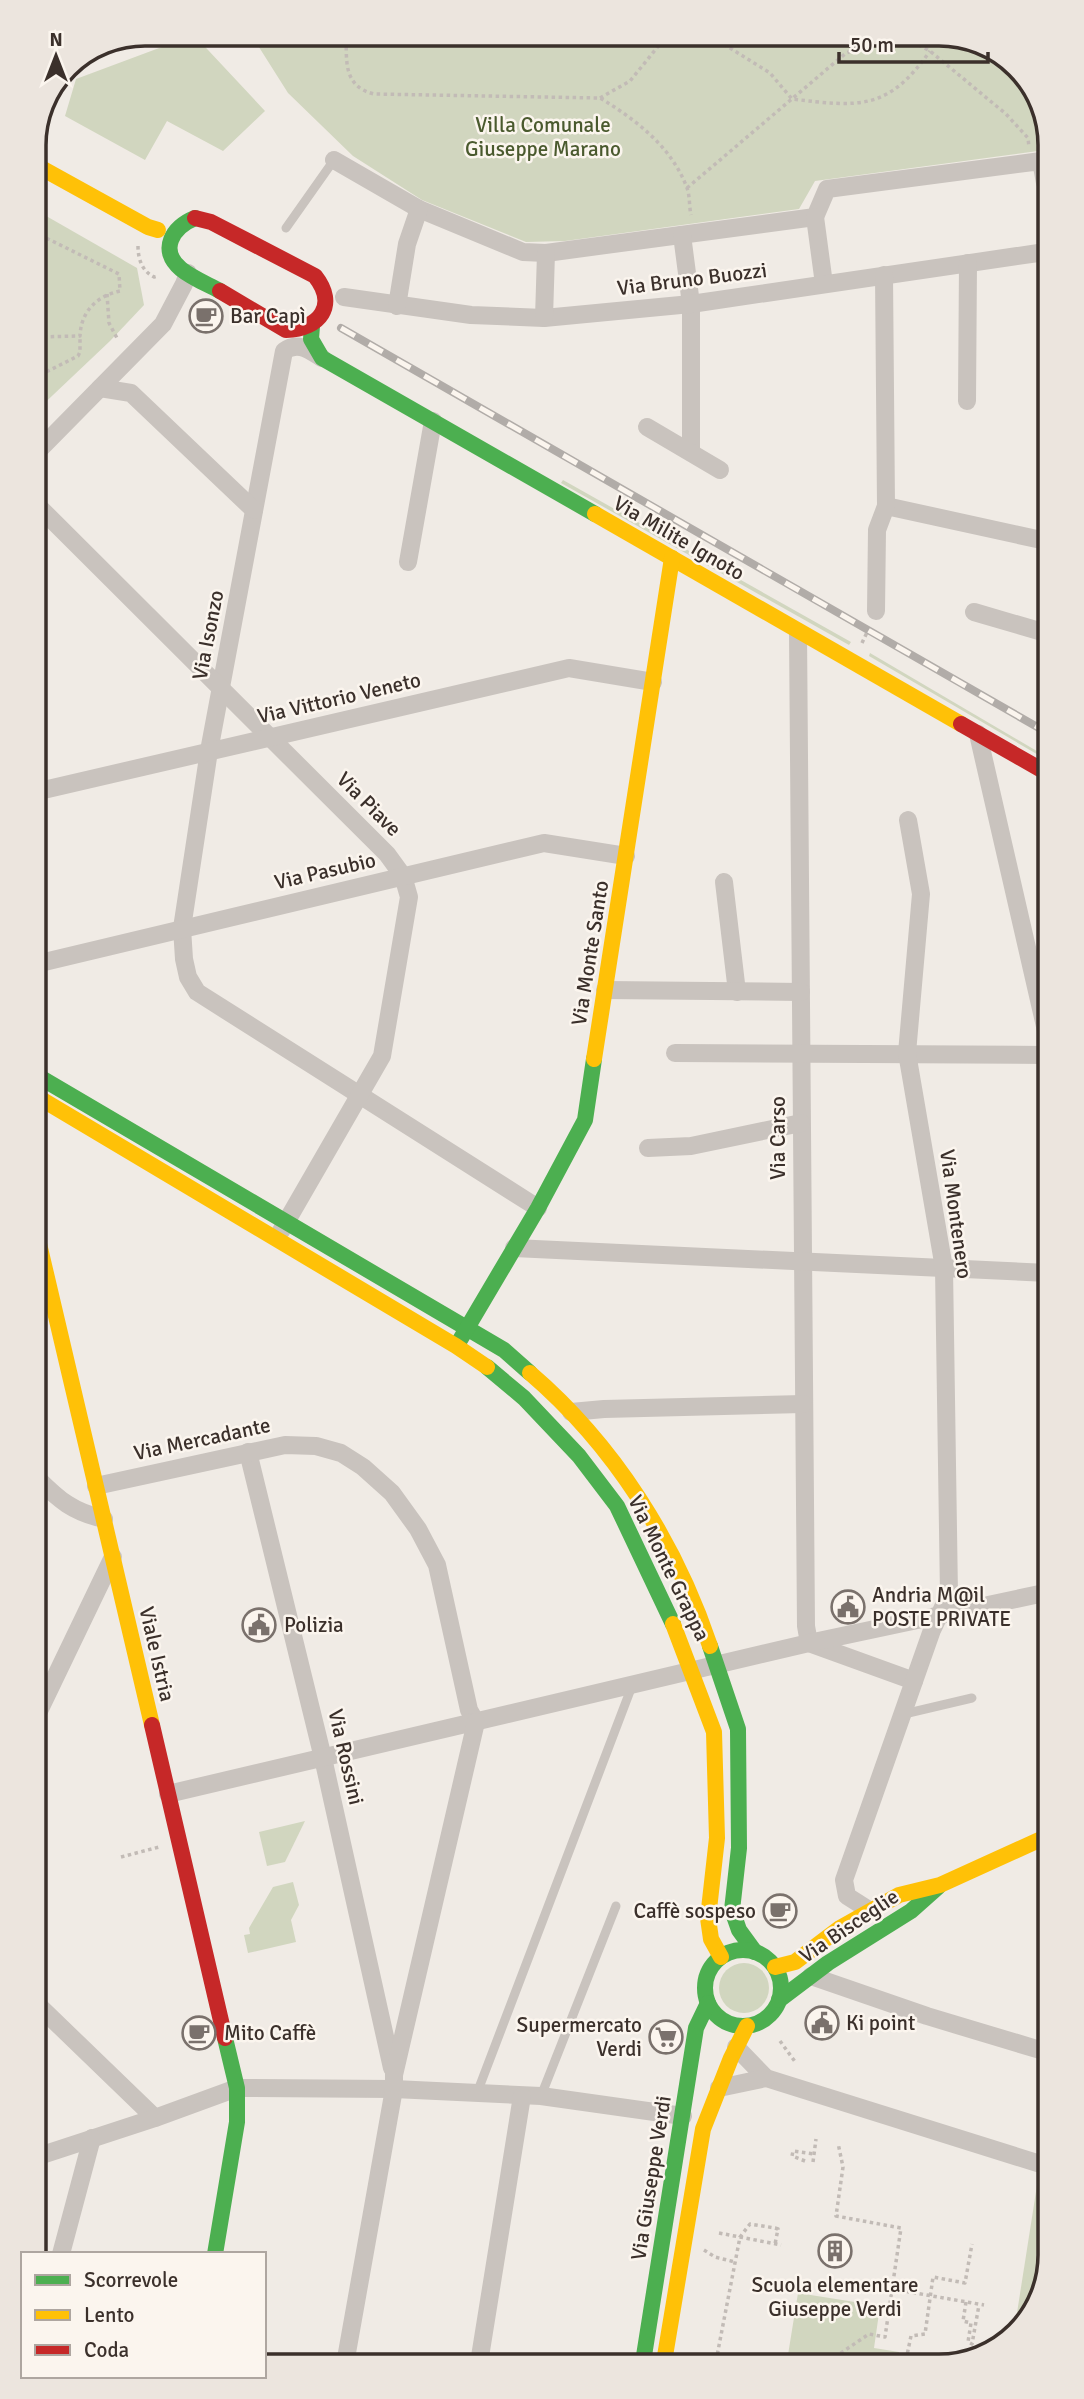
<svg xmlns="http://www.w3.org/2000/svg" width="1084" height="2399" viewBox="0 0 1084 2399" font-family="Signika,sans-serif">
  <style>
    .green { fill: #d1d6bf }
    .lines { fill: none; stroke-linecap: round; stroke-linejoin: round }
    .path { stroke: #c2bbb6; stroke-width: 3.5; stroke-dasharray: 3.5 3.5; stroke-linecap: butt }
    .lane { stroke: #c9c3be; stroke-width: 9 }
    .street { stroke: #c9c3be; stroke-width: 18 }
    .fast { stroke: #4caf50; stroke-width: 16 }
    .slow { stroke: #ffc107; stroke-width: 16 }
    .jam { stroke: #c62828; stroke-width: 16 }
    .rail-casing { stroke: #b1aca8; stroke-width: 8 }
    .rail { stroke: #fbf5ee; stroke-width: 5; stroke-dasharray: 16; stroke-linecap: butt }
    .labels { text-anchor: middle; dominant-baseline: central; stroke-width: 5; stroke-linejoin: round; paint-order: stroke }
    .park-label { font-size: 21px; fill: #4a5a2e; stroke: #fbf5ee }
    .street-label { font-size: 21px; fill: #3b302b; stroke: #fbf5ee }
    .poi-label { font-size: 21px; fill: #3b302b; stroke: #fbf5ee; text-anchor: start }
    .rim { fill: none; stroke: #3b302b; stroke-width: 3.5 }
  </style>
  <rect width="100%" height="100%" fill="#f0ebe5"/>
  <g class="green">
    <path d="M250 33 947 34 1007 57 1045 109V150L815 181 799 209 565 241 526 242 422 200 353 156 288 93Z"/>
    <path d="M194 35 265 111 223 151 167 121 145 160 65 116 76 79Z"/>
    <path d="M34 209 137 268 144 305 110 341 34 413Z"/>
    <path d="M563 480 851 642 849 645 561 483Z"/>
    <path d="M870 653 1047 757V760L869 656Z"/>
    <path d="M305 1821 285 1862 267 1866 259 1832Z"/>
    <path d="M293 1882 299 1905 291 1920 296 1942 248 1953 244 1935 250 1934 249 1928 273 1887Z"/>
    <circle cx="744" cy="1988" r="25"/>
    <path d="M1038 2179 1051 2183V2255L1028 2322 1014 2332Z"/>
    <path d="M798 2293 880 2306 874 2348 899 2352 898 2360 787 2361Z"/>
  </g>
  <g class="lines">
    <g class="path">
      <path d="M346 33C347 60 342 86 374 94L600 98C635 119 672 147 687 188 690 196 689 206 691 215"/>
      <path d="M706 33 770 73 792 99C859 107 888 111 930 51"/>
      <path d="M900 35 930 51 1006 114 1028 138 1029 147"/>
      <path d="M600 98 630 81 669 33"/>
      <path d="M687 188 846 53 898 34H909"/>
      <path d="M34 232 119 274 120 291C97 296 81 311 80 336L34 337"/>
      <path d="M138 246C138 259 142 271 154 277L158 276"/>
      <path d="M107 294 109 323 118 340"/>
      <path d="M34 378 78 356 80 352V336"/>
      <path d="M862 643 869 628"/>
      <path d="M121 1857 159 1847"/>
      <path d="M780 2041 796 2063"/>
      <path d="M805 2161 792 2156 793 2151 814 2154"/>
      <path d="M813 2162 816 2139"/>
      <path d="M719 2233 781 2245"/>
      <path d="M704 2250 715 2257 735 2262"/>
      <path d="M892 2289 984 2305"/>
      <path d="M966 2302 963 2321 971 2323 968 2342 972 2344 979 2305"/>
      <path d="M906 2360 911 2336 925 2334 933 2277 965 2283 972 2244"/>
      <path d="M716 2361 740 2237 750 2224 775 2228 778 2229 775 2244"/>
      <path d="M829 2361 869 2334 885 2337 901 2228 836 2216 843 2167 838 2143"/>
    </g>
    <g class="lane">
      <path d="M286 228 334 160"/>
      <path d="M904 1714 972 1698"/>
      <path d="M477 2093 632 1686"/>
      <path d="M541 2096 616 1906"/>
    </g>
    <g class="street">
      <path d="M334 160 419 209 523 252 546 253 815 217 827 189 1041 161 1045 183"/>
      <path d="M815 217 824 284"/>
      <path d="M682 235 691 304V452"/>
      <path d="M344 297 471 315 544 318 691 304 1045 252"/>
      <path d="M397 306 407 244 419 209"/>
      <path d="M544 318 546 253"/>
      <path d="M322 358C309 350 298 341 284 351L209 751 182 928 184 959 188 977 197 992 538 1208"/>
      <path d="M100 388 131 393 254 510"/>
      <path d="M967 401 968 263"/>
      <path d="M647 427 720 470"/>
      <path d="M34 455 163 324 184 284 188 273"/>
      <path d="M34 502 387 854 403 876 409 897 382 1056 281 1231"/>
      <path d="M886 506 1046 541"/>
      <path d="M408 562 433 421"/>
      <path d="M876 611 877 530 886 506 884 275"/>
      <path d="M974 612 1046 633"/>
      <path d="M798 632 806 1626 809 1643"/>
      <path d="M978 734 1047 1035"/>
      <path d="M35 792 569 668 653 682"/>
      <path d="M724 882 737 992"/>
      <path d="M36 964 544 843 626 856"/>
      <path d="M605 990 801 992"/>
      <path d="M675 1053 1047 1055"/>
      <path d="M648 1148 691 1146 801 1123"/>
      <path d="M514 1248 1048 1273"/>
      <path d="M571 1412 604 1409 803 1404"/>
      <path d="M248 1452 323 1758 392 2068"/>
      <path d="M37 1478C59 1500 73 1512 104 1519"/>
      <path d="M96 1486 285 1445 316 1446 341 1453 363 1467 392 1493 418 1529 437 1565 469 1710 476 1722"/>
      <path d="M809 1643 914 1681"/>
      <path d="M38 1713 113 1557"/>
      <path d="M168 1794 809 1643 1049 1592"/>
      <path d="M869 1910 847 1896 844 1880 932 1630 949 1595 944 1268 907 1053 921 894 908 820"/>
      <path d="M811 1976 927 2016 1050 2053"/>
      <path d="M39 2006 155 2118"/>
      <path d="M736 2047 766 2078 1050 2167"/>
      <path d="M719 2088 766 2078"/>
      <path d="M39 2156 155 2118 237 2088 394 2089 541 2096 683 2116"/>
      <path d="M61 2254 92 2138"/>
      <path d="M479 2363 522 2096"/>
      <path d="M345 2364 394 2089V2075L476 1722"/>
    </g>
    <g class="fast">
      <path d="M195 218C173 227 158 250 181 269 192 278 207 284 220 291"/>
      <path d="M312 326 311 339 322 358 595 514"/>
      <path d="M36 1075 504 1350 530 1373"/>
      <path d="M460 1340 538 1208 585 1120 594 1059"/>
      <path d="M487 1367 524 1398 579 1456 617 1506 673 1624"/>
      <path d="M710 1646 738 1729 739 1848 732 1910 739 1930 755 1952"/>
      <circle cx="743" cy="1988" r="38"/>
      <path d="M779 2000 828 1963 911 1911 938 1887"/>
      <path d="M215 2254 237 2122V2088L225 2038"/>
      <path d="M643 2362 696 2028 708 2003"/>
    </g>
    <g class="slow">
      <path d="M34 164 148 227 158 230"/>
      <path d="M595 514 961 724"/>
      <path d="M594 1059 672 558"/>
      <path d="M36 1096 456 1346 487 1367"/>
      <path d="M36 1231 152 1725"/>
      <path d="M530 1373C614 1445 675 1542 710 1646"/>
      <path d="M673 1624 714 1732 717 1838 708 1918 711 1939 721 1957"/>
      <path d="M775 1967 795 1962 840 1928 899 1895 940 1885 1050 1835"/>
      <path d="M664 2362 703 2129 731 2058 747 2026"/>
    </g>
    <g class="jam">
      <path d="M195 218 211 222 315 276C338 305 320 329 286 330L220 291"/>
      <path d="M961 724 1047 773"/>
      <path d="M152 1725 225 2038"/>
    </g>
    <defs>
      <path id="rail" d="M341 328 1046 732"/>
    </defs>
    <use href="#rail" class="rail-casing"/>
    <use href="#rail" class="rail"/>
  </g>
  <defs>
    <symbol id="cafe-ring" viewBox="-11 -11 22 22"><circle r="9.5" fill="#fbf5ee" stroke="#7a716c" stroke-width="1.5"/><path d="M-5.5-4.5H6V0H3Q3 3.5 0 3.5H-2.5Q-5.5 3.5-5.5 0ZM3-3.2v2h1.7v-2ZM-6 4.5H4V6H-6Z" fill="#7a716c"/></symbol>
    <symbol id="civic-ring" viewBox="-11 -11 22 22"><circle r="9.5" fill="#fbf5ee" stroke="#7a716c" stroke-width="1.5"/><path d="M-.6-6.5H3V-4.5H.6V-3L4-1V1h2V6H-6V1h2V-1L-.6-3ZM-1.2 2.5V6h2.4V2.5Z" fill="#7a716c"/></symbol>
    <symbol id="supermarket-ring" viewBox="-11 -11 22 22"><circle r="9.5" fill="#fbf5ee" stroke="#7a716c" stroke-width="1.5"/><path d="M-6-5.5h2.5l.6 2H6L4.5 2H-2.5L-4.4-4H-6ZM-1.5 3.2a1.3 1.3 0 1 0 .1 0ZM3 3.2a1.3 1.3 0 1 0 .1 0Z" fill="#7a716c"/></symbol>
    <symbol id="building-ring" viewBox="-11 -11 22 22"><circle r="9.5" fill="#fbf5ee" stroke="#7a716c" stroke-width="1.5"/><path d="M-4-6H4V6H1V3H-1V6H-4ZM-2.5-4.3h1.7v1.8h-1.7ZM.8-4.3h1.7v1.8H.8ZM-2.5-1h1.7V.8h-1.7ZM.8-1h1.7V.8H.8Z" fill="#7a716c"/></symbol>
  </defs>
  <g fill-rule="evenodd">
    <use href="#cafe-ring" x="187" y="297" width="38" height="38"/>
    <use href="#civic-ring" x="829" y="1588" width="38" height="38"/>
    <use href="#civic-ring" x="240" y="1606" width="38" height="38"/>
    <use href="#cafe-ring" x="761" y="1892" width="38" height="38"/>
    <use href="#civic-ring" x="803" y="2004" width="38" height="38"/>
    <use href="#cafe-ring" x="180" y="2014" width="38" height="38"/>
    <use href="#supermarket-ring" x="647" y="2018" width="38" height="38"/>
    <use href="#building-ring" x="816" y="2232" width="38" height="38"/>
  </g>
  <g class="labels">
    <g class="park-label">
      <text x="543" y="125">Villa Comunale<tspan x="543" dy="24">Giuseppe Marano</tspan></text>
    </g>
    <g class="street-label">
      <text transform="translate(692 279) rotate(-7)">Via Bruno Buozzi</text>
      <text transform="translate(679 538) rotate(30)">Via Milite Ignoto</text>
      <text transform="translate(208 635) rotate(-79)">Via Isonzo</text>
      <text transform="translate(339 698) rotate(-13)">Via Vittorio Veneto</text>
      <text transform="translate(369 804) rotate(45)">Via Piave</text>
      <text transform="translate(325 871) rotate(-13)">Via Pasubio</text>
      <text transform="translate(590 953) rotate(-81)">Via Monte Santo</text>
      <text transform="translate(778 1138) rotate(-90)">Via Carso</text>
      <text transform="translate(956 1214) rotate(82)">Via Montenero</text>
      <text transform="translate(202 1439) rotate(-12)">Via Mercadante</text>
      <text transform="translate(669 1568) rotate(64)">Via Monte Grappa</text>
      <text transform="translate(157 1654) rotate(77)">Viale Istria</text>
      <text transform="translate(346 1757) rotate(77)">Via Rossini</text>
      <text transform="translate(849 1926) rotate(-34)">Via Bisceglie</text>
      <text transform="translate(651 2178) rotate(-81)">Via Giuseppe Verdi</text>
    </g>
    <g class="poi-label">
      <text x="230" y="316">Bar Capì</text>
      <text x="872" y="1595">Andria M@il<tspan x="872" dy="24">POSTE PRIVATE</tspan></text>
      <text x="284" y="1625">Polizia</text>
      <text x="756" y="1911" text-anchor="end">Caffè sospeso</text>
      <text x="846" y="2023">Ki point</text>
      <text x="642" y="2025" text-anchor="end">Supermercato<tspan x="642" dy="24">Verdi</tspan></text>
      <text x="224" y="2033">Mito Caffè</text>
      <text x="835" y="2285" text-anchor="middle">Scuola elementare<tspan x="835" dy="24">Giuseppe Verdi</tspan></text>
    </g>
  </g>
  <path d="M0 0H1084V2399H0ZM145 46H939A99 99 0 0 1 1038 145V2255A99 99 0 0 1 939 2354H145A99 99 0 0 1 46 2255V145A99 99 0 0 1 145 46Z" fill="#ece5de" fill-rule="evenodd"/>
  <path class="rim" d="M145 46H939A99 99 0 0 1 1038 145V2255A99 99 0 0 1 939 2354H145A99 99 0 0 1 46 2255V145A99 99 0 0 1 145 46Z"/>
  <rect x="21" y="2252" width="245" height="126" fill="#fbf5ee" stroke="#aea6a0" stroke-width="2"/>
  <rect x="35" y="2275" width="35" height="10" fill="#4caf50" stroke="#aea6a0" stroke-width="2"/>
  <text x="84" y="2287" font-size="21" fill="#3b302b">Scorrevole</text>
  <rect x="35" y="2310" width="35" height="10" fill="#ffc107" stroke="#aea6a0" stroke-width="2"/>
  <text x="84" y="2322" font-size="21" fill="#3b302b">Lento</text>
  <rect x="35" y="2345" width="35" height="10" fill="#c62828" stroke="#aea6a0" stroke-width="2"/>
  <text x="84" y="2357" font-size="21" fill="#3b302b">Coda</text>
  <g transform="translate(56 56)" stroke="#fbf5ee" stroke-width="5" paint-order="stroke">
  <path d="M0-5L12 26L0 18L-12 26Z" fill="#3b302b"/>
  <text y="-10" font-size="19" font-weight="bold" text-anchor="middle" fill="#3b302b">N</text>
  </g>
  <path d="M839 52v10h149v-10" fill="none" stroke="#3b302b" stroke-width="3.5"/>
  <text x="850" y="52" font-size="21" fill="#3b302b" stroke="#fbf5ee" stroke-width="5" paint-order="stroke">50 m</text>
</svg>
